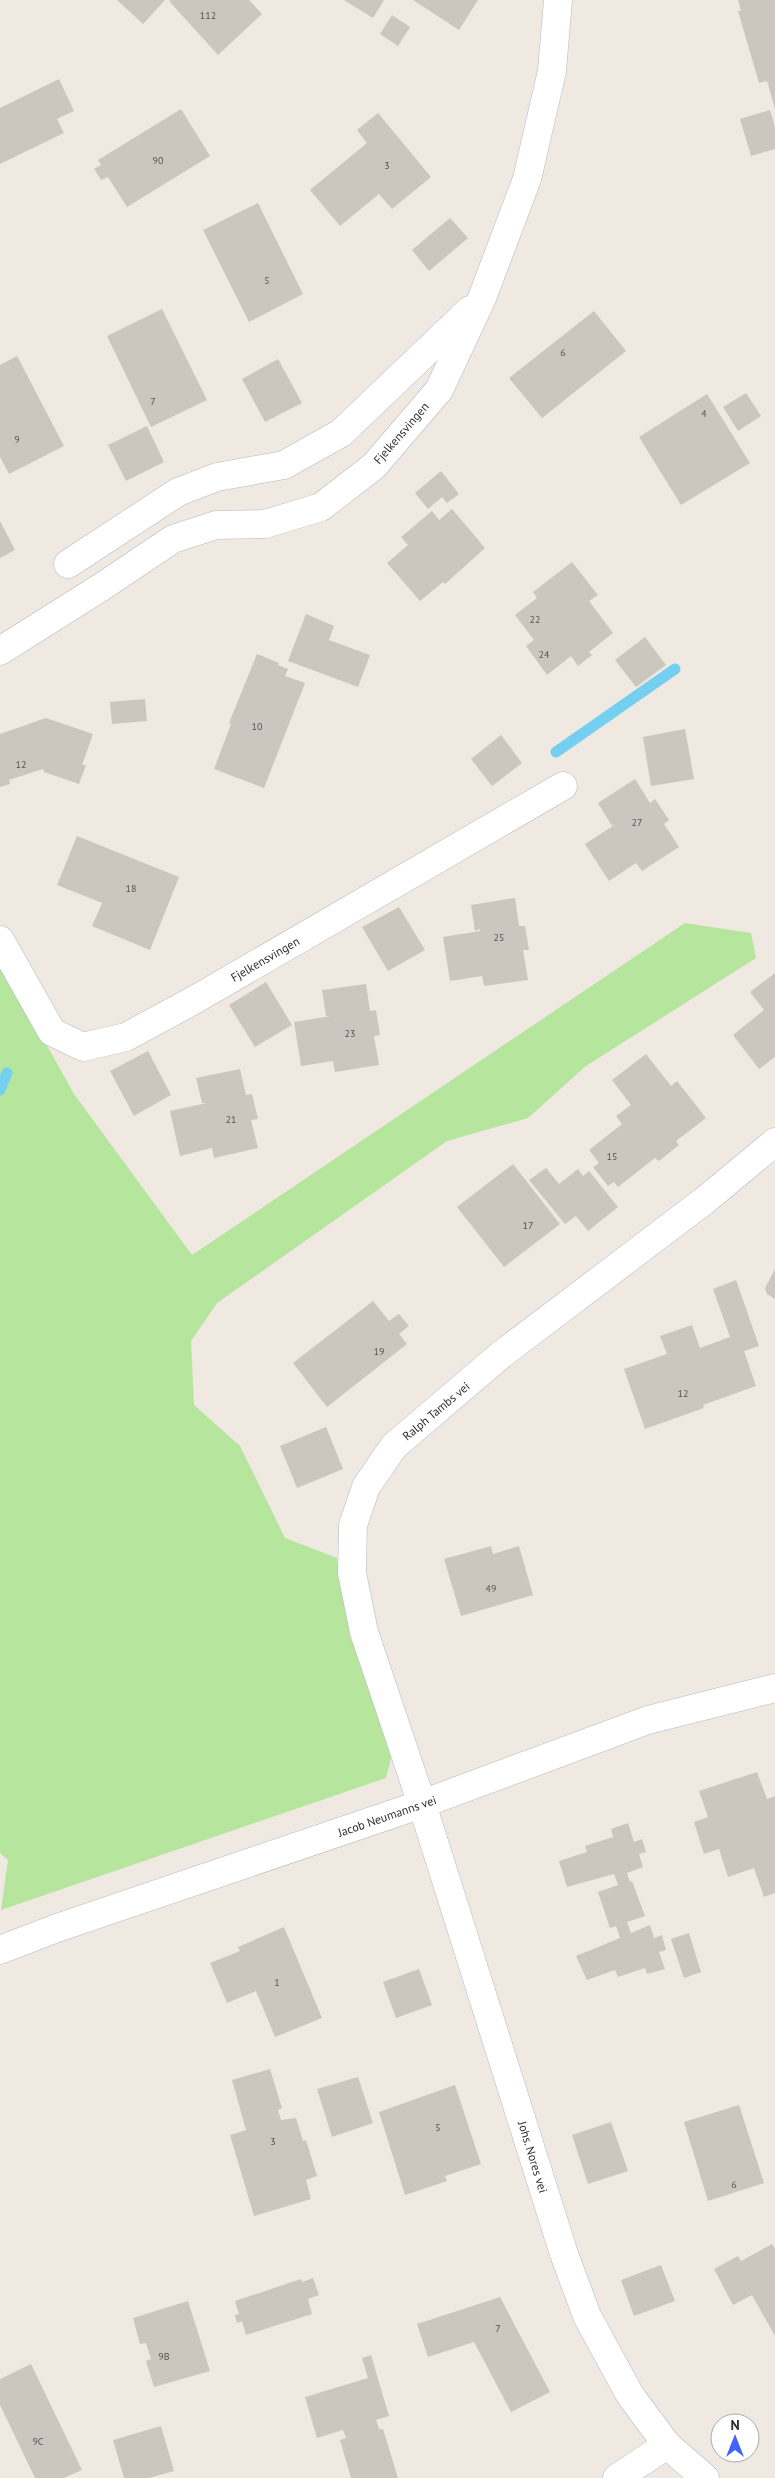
<svg xmlns="http://www.w3.org/2000/svg" width="775" height="2478" viewBox="0 0 775 2478" font-family="'PT Sans',sans-serif">
  <style>
    .green { fill: #b6e59e }
    .lines { fill: none; stroke-linecap: round; stroke-linejoin: round }
    .stream { stroke: #75cff0; stroke-width: 11 }
    .building { fill: #cbc7bf }
    .minor-casing { stroke: #b4b7c1; stroke-width: 29 }
    .minor { stroke: #fff; stroke-width: 28 }
    .labels { text-anchor: middle; dominant-baseline: central; stroke-width: 4.5; stroke-linejoin: round; paint-order: stroke }
    .number-label { font-size: 10px; fill: #555452 }
    .street-label { font-size: 12px; fill: #2e2e2e; stroke: #fff }
  </style>
  <rect width="100%" height="100%" fill="#efe9e1"/>
  <path class="green" d="M685 923 751 933 756 958 586 1066 528 1118 447 1141 217 1303 191 1341 194 1405 240 1446 285 1538 337 1558 345 1610 394 1746 386 1778 1 1910 8 1860 0 1853V961L74 1094 192 1255Z"/>
  <g class="lines">
    <g class="stream">
      <path d="M556 752 675 669"/>
      <path d="M0 1090 7 1073"/>
    </g>
  </g>
  <g class="building">
    <path d="M117 0H165L143 24Z"/>
    <path d="M171 0H249L262 14 218 55 169 1Z"/>
    <path d="M344 0H384L373 18Z"/>
    <path d="M413 0H478L459 30Z"/>
    <path d="M738 0H775V109L767 81 759 83 738 11H741Z"/>
    <path d="M392 15 410 27 398 46 380 34Z"/>
    <path d="M59 79 74 111 57 119 64 133 0 164V108Z"/>
    <path d="M181 109 210 156 127 207 108 177 101 180 94 169 101 165 98 160Z"/>
    <path d="M770 110 775 127V149L751 156 740 119Z"/>
    <path d="M378 113 431 177 392 209 379 194 340 226 310 190 367 143 357 130Z"/>
    <path d="M258 203 303 294 249 322 203 230Z"/>
    <path d="M450 218 468 238 429 271 412 250Z"/>
    <path d="M162 309 207 400 151 427 107 336Z"/>
    <path d="M594 311 626 351 542 418 509 378Z"/>
    <path d="M17 356 64 446 9 474 0 457V365Z"/>
    <path d="M278 359 302 403 265 422 242 379Z"/>
    <path d="M746 393 761 416 738 431 723 407Z"/>
    <path d="M707 394 750 463 681 505 639 437Z"/>
    <path d="M147 426 164 462 126 481 108 445Z"/>
    <path d="M441 471 459 494 447 503 442 497 428 509 415 493Z"/>
    <path d="M452 509 485 548 445 584 443 582 420 601 387 563 408 545 401 537 432 511 439 520Z"/>
    <path d="M0 521 15 550 0 558Z"/>
    <path d="M572 562 598 595 589 601 613 633 589 652 592 655 578 666 571 656 547 675 526 646 534 640 515 615 537 598 533 592Z"/>
    <path d="M306 614 334 626 329 640 370 655 358 687 288 661Z"/>
    <path d="M645 637 666 665 636 687 615 660Z"/>
    <path d="M257 654 279 663 278 665 288 669 285 676 305 683 264 788 214 769 231 724 229 723Z"/>
    <path d="M145 699 147 721 112 724 110 702Z"/>
    <path d="M46 718 93 734 82 765H86L79 784 44 772 43 769 9 780 10 784 0 787V734Z"/>
    <path d="M685 729 694 779 651 786 643 737Z"/>
    <path d="M501 735 522 763 492 786 471 759Z"/>
    <path d="M635 779 650 803 655 799 669 820 664 824 679 847 642 871 636 863 609 881 585 844 616 824 612 826 598 803Z"/>
    <path d="M77 836 179 877 150 950 92 926 102 903 57 885Z"/>
    <path d="M515 898 519 926H525L529 950H523L528 980 484 986 482 976 450 981 443 937 480 931V929L475 931 471 905Z"/>
    <path d="M399 907 425 950 388 971 362 927Z"/>
    <path d="M775 973V1057L759 1069 733 1035 764 1010 750 992Z"/>
    <path d="M266 982 292 1025 255 1047 229 1005Z"/>
    <path d="M366 984 370 1011 376 1010 380 1035 374 1036 379 1065 335 1072 333 1061 301 1066 294 1022 331 1016H326L322 990Z"/>
    <path d="M148 1051 171 1095 134 1116 110 1071Z"/>
    <path d="M646 1054 671 1086 677 1081 706 1118 676 1141 679 1145 659 1161 655 1158 618 1187 614 1182 608 1186 593 1167 599 1163 589 1150 622 1124 616 1116 631 1105 612 1080Z"/>
    <path d="M240 1069 246 1095 252 1094 258 1119 251 1120 258 1148 214 1158 212 1148 180 1156 170 1111 207 1103H202L196 1078Z"/>
    <path d="M513 1164 560 1224 504 1267 457 1207Z"/>
    <path d="M546 1168 559 1184 578 1169 583 1176 589 1171 618 1207 588 1231 576 1216 565 1224 529 1180Z"/>
    <path d="M775 1269V1299L767 1294 765 1288Z"/>
    <path d="M736 1280 759 1346 744 1351 756 1386 703 1405 704 1408 645 1429 624 1369 667 1354 660 1336 692 1325 700 1348 730 1337 713 1289Z"/>
    <path d="M373 1301 389 1321 399 1314 409 1326 399 1334 407 1344 327 1407 293 1363Z"/>
    <path d="M326 1427 343 1469 297 1488 280 1446Z"/>
    <path d="M491 1546 493 1554 519 1546 533 1595 461 1616 444 1559Z"/>
    <path d="M757 1772 767 1799 775 1796V1893L764 1897 754 1868 728 1877 719 1849 704 1854 694 1822 708 1817 699 1791Z"/>
    <path d="M628 1823 634 1842 642 1839 646 1852 639 1854 643 1867 627 1873 630 1882 632 1881 645 1916 627 1922 631 1933 650 1925 654 1938 662 1935 666 1950 659 1952 665 1969 647 1974 645 1968 618 1977 615 1970 587 1980 576 1956 620 1938 616 1926 610 1928 598 1892 618 1885 614 1874 567 1887 559 1861 587 1852 585 1846 613 1837 611 1829Z"/>
    <path d="M284 1927 322 2018 275 2037 256 1991 227 2003 210 1963 240 1951 238 1947Z"/>
    <path d="M689 1933 701 1972 684 1978 671 1939Z"/>
    <path d="M419 1969 432 2005 396 2018 383 1982Z"/>
    <path d="M270 2069 282 2108 278 2110 281 2120 296 2118 303 2141 306 2140 317 2176 306 2180 311 2199 254 2216 230 2135 246 2130 232 2080Z"/>
    <path d="M358 2077 373 2123 332 2137 317 2089Z"/>
    <path d="M455 2085 481 2164 445 2176 447 2181 405 2195 379 2112Z"/>
    <path d="M739 2105 764 2183 708 2201 684 2122Z"/>
    <path d="M611 2122 628 2171 588 2184 572 2135Z"/>
    <path d="M772 2244 775 2249V2336L752 2295 733 2305 714 2269 738 2256 741 2261Z"/>
    <path d="M661 2265 675 2301 634 2316 621 2280Z"/>
    <path d="M313 2278 319 2295 308 2299 312 2314 246 2335 242 2321 237 2323 235 2315 239 2314 235 2301 301 2279 302 2282Z"/>
    <path d="M500 2297 550 2392 511 2412 474 2342 428 2357 417 2324Z"/>
    <path d="M188 2301 210 2371 154 2387 146 2361 151 2359 146 2343 140 2344 133 2318Z"/>
    <path d="M371 2355 389 2416 376 2420 379 2429H383L398 2478H351L340 2440 346 2438 343 2430 317 2438 305 2397 368 2378 362 2358Z"/>
    <path d="M31 2364 82 2470 64 2478H35L0 2405V2379Z"/>
    <path d="M161 2426 174 2471 149 2478H124L113 2440Z"/>
  </g>
  <g class="lines">
    <defs>
      <g id="minor">
        <path d="M68 564 178 492 217 477 284 465 341 433 470 310"/>
        <path d="M0 651 103 586 173 539 216 525 265 524 321 507 374 466 439 390 482 298 527 179 552 71 558 0"/>
        <path d="M0 940 52 1032 83 1047 126 1037 196 999 563 786"/>
        <path d="M0 1950 57 1928 422 1804 648 1720 775 1688"/>
        <path d="M617 2478 667 2445"/>
        <path d="M705 2478 667 2445 630 2395 587 2316 564 2254 422 1804 364 1632 352 1573 353 1525 366 1487 394 1446 502 1354 704 1201 775 1142"/>
      </g>
    </defs>
    <use href="#minor" class="minor-casing"/>
    <use href="#minor" class="minor"/>
  </g>
  <g class="labels">
    <g class="number-label">
      <text x="208" y="15">112</text>
      <text x="158" y="160">90</text>
      <text x="387" y="165">3</text>
      <text x="267" y="280">5</text>
      <text x="563" y="352">6</text>
      <text x="153" y="401">7</text>
      <text x="704" y="413">4</text>
      <text x="17" y="439">9</text>
      <text x="535" y="619">22</text>
      <text x="544" y="654">24</text>
      <text x="257" y="726">10</text>
      <text x="21" y="764">12</text>
      <text x="637" y="822">27</text>
      <text x="131" y="888">18</text>
      <text x="499" y="937">25</text>
      <text x="350" y="1033">23</text>
      <text x="231" y="1119">21</text>
      <text x="612" y="1156">15</text>
      <text x="528" y="1225">17</text>
      <text x="379" y="1351">19</text>
      <text x="683" y="1393">12</text>
      <text x="491" y="1588">49</text>
      <text x="277" y="1982">1</text>
      <text x="438" y="2127">5</text>
      <text x="273" y="2141">3</text>
      <text x="734" y="2184">6</text>
      <text x="498" y="2328">7</text>
      <text x="164" y="2356">9B</text>
      <text x="38" y="2441">9C</text>
    </g>
    <g class="street-label">
      <text transform="translate(401 433) rotate(-49)">Fjelkensvingen</text>
      <text transform="translate(265 959) rotate(-30)">Fjelkensvingen</text>
      <text transform="translate(436 1411) rotate(-40)">Ralph Tambs vei</text>
      <text transform="translate(387 1816) rotate(-19)">Jacob Neumanns vei</text>
      <text transform="translate(533 2157) rotate(73)">Johs. Nores vei</text>
    </g>
  </g>
  <g transform="translate(735 2438)"><circle r="24" fill="#ffffff" stroke="#ababab"/>
  <path d="M0-4L9 19L0 12L-9 19Z" fill="#4264fb"/>
  <text y="-8" font-size="14" font-weight="bold" text-anchor="middle" fill="#2e2e2e">N</text>
  </g>
</svg>
